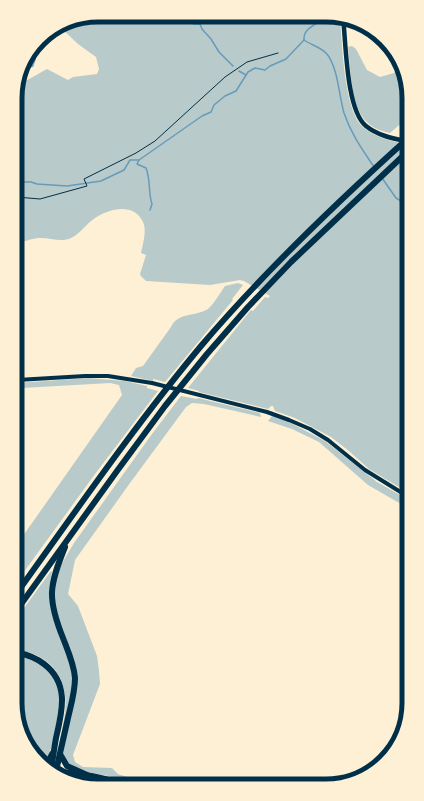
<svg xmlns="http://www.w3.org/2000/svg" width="424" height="801" viewBox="0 0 424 801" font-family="Spectral,serif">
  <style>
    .green { fill: #b9caca }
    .water { fill: #669bbc }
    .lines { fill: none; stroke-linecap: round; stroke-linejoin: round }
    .stream { stroke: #669bbc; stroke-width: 1.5 }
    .path { stroke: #003049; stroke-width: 1 }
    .tertiary { stroke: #003049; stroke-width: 4 }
    .secondary { stroke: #003049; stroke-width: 4.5 }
    .motorway { stroke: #003049; stroke-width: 6 }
    .rim { fill: none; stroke: #003049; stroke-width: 5 }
  </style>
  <rect width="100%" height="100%" fill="#fdf0d5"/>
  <g class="green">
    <path d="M98 15 340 17C342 42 344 111 363 127 374 137 391 141 405 144L407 492 369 469 349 451 331 437 295 418 275 411 273 406H271L268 409 199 392V391L188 388 251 310 253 311 265 297 268 298 270 296 244 281 240 280 210 285 146 281 141 276 140 274 146 255 141 253C143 244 147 230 143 222 134 202 109 209 95 218 86 224 80 234 71 238 61 243 49 237 38 238 30 239 24 242 17 243L16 87 17 82 22 83 47 69 68 80 73 77 97 74 99 69 96 57 78 44 59 26 66 21Z"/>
    <path d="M352 46 356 49 367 70 380 77 394 73 401 66 405 72V120L390 133C382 131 374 129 368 123 350 108 351 69 348 47Z"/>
    <path d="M238 283 243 285 232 299 233 300 165 382 153 379V381L131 376 136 368 143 366 171 327C178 312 195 317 208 309 213 305 221 292 225 286Z"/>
    <path d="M88 378 125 381 147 386V388L158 391 95 474 18 580V543L122 395 119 385 110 383 22 388H17V383Z"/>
    <path d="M181 396 197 399 198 398 260 413 261 417 204 404 192 403 186 407 130 483 75 560 68 594 78 606 97 656 99 671 100 684 73 755 75 762 83 767 112 768 118 774 148 784 138 785 108 776 77 770 71 767 63 754 76 688 54 603V586L61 565 74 543 152 434Z"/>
    <path d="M272 416 287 421 325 441 377 482 407 499 408 508 368 485 319 442 292 429 268 421Z"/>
    <path d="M51 571 52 572C50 582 48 592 50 602 54 627 70 650 72 676 74 697 62 735 57 757H56C62 725 76 693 52 666 43 657 31 652 19 650V615Z"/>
    <path d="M19 656C42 658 60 680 60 703 60 711 57 721 55 730 53 742 52 754 42 763L19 729Z"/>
  </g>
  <path class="water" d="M31 52 36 59 33 67 21 69 24 61Z"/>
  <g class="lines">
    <g class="stream">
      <path d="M181 16 194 24H200L202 29 211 39 219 52 233 66"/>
      <path d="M326 16C319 24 303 27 304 40 311 45 321 47 327 54 338 68 339 96 344 113 351 134 362 149 374 167"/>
      <path d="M239 71 246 75"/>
      <path d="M139 160 137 164 146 168C151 181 148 193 152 204L150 210"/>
      <path d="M382 178 396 198 406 204"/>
      <path d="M16 180 23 182H31L37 184 67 186 101 181 124 170 130 160H139L202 116 211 112 214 105 225 96 236 91 248 72 255 68 265 70 270 66 286 59 304 40"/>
    </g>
    <path class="path" d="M16 197 40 199 87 186 84 179 136 153 155 141 225 77 247 62 278 53"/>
    <path class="tertiary" d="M17 380 85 376H108L152 383 267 412 289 420 310 429 328 440 365 470 407 496"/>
    <g class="secondary">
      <path d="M343 17C346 42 346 110 366 126 377 135 391 138 405 141"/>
      <path d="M58 772C75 770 111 779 128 785"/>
      <path d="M69 777 111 785"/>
    </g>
    <g class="motorway">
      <path d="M19 590C78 508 136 424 201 346 263 273 333 206 405 141"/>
      <path d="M19 607 117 471 165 406 207 354 248 307 291 262 405 154"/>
      <path d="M19 653C29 655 36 658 44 664 70 684 62 712 56 738 54 749 53 759 51 769"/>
      <path d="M60 754 67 766 87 775"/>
      <path d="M43 765 48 762 52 754"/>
      <path d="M56 771C60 753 64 735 68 718 71 705 75 692 75 678 74 664 68 651 63 638 47 598 49 586 65 547"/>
    </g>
  </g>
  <path d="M0 0H424V801H0ZM98 22H326A76 76 0 0 1 402 98V703A76 76 0 0 1 326 779H98A76 76 0 0 1 22 703V98A76 76 0 0 1 98 22Z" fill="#fdf0d5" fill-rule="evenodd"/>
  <path class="rim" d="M98 22H326A76 76 0 0 1 402 98V703A76 76 0 0 1 326 779H98A76 76 0 0 1 22 703V98A76 76 0 0 1 98 22Z"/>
</svg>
